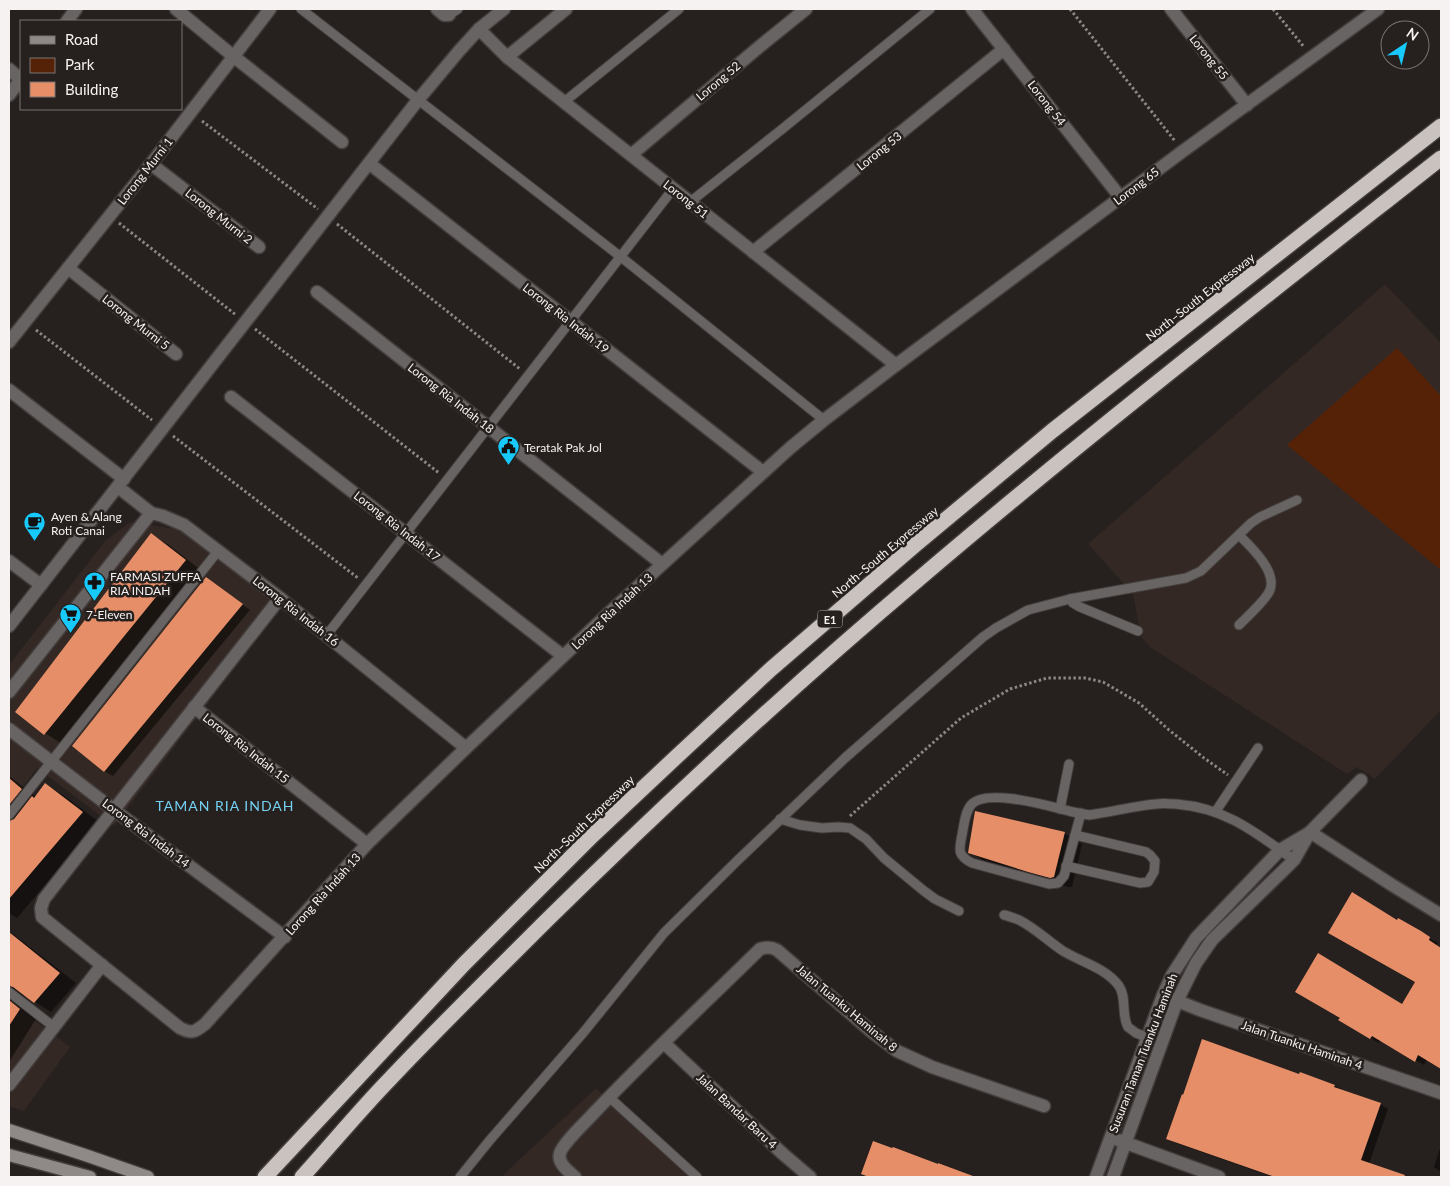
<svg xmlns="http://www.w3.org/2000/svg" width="1450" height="1186" viewBox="0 0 1450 1186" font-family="Lato,sans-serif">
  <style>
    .built { fill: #332823 }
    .green { fill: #562207 }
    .shadow { fill: #0007 }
    .building { fill: #e68e68 }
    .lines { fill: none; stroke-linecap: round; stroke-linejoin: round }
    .service-casing { stroke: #433d3c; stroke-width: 11 }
    .minor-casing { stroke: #433d3c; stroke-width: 15 }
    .tertiary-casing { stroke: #433d3c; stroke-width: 15 }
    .secondary-casing { stroke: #433d3c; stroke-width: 15 }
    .motorway-casing { stroke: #433d3c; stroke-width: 18 }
    .path { stroke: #8b8685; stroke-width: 3; stroke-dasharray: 2.5 2.5; stroke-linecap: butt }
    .service { stroke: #676463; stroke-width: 9 }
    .minor { stroke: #676463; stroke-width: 12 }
    .tertiary { stroke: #676463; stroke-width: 12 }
    .secondary { stroke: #8f8a88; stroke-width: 12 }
    .motorway { stroke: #c9c2bf; stroke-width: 15 }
    .labels { text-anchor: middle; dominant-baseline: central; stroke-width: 5; stroke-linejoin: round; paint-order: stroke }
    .shield { fill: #26201e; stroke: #b8b3b2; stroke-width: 1 }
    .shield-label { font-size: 11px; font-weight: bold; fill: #f6f2f1 }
    .street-label { font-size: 12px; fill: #f6f2f1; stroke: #26201e }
    .poi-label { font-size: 12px; fill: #f6f2f1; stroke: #26201e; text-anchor: start }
    .neighbourhood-label { font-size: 14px; letter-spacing: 1px; fill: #74d0f2; stroke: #26201e }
  </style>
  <rect width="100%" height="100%" fill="#26201e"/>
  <g class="built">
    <path d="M1385 284 1441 343V710L1375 779 1357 767 1347 774 1150 647 1141 637 1133 594 1088 544Z"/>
    <path d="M130 522 183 530 282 606 114 826 37 768 9 805V665L105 541Z"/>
    <path d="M9 1001 70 1047 24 1111 9 1106Z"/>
    <path d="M596 1088 694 1177H503V1175Z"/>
  </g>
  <path class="green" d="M1397 348 1441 396V570L1287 445Z"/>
  <g class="shadow">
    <path d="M152 535 169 545 202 571 62 744 45 733Z"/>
    <path d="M215 584 250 610 113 776 104 771Z"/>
    <path d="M9 776 36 797 46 785 63 795 99 822 17 918 9 913Z"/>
    <path d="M1064 833 1082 844 1072 887H1068L1046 881 987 863 970 852Z"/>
    <path d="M1398 921 1438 943 1436 946 1441 949V1068L1427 1059 1424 1065 1381 1040 1379 1043 1340 1020 1403 1006 1417 982Z"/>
    <path d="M9 931 76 983 51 1012 26 996 21 997 20 1006 36 1019 9 1062Z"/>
    <path d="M1300 1076 1335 1086 1343 1090 1380 1104 1388 1109 1369 1164 1407 1177H1273L1176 1143 1168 1138Z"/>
    <path d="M1441 1145V1172L1434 1167Z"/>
    <path d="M867 1176H962L964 1177H866Z"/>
  </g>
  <g class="building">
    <path d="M151 533 186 560 44 735 15 712Z"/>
    <path d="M206 577 243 604 104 772 72 746Z"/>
    <path d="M9 778 22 789 9 805Z"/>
    <path d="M45 783 83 812 9 899V821L14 819 32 796 34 798Z"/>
    <path d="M975 811 1065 832 1054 877 1050 878 1028 872 968 853Z"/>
    <path d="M1352 892 1397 920 1398 918 1421 931 1430 937 1429 940 1441 948V1069L1418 1055 1415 1062 1372 1036 1370 1039 1338 1020 1340 1018 1295 992 1318 953 1402 1004 1415 982 1328 933Z"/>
    <path d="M9 932 60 973 34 1003 13 987 9 986Z"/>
    <path d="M9 1000 20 1009 9 1026Z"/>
    <path d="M1202 1039 1299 1074 1300 1072 1327 1082 1335 1085 1334 1087 1381 1103 1361 1160 1405 1175 1404 1177H1275L1166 1139 1182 1094 1183 1095Z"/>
    <path d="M873 1141 892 1148 893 1147 938 1164V1163L973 1176V1177H869L861 1174Z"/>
  </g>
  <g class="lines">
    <defs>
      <g id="service">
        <path d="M301 9 621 257 824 420"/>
        <path d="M449 15 458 9"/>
        <path d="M564 102 679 9"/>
        <path d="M690 202 781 130 930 9"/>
        <path d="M1239 535C1251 547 1277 571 1270 590 1266 600 1247 617 1239 625"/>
        <path d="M1070 599 1073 603 1080 607 1138 631"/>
        <path d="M326 636 673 189"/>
        <path d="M1060 809 1069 764"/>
        <path d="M1216 811 1258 748"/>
        <path d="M1081 813 1064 876 1058 883 1049 884 972 863C957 855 959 850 962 835 964 825 965 812 971 805 986 787 1052 807 1073 812L1089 815C1111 812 1134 806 1156 804 1163 803 1169 804 1176 804 1226 808 1255 832 1294 860"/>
        <path d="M9 815 218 551"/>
        <path d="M780 819 800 825 822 828 838 827 850 828 866 839 884 858 924 891 935 899 959 911"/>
        <path d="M1066 866 1140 883 1148 882 1154 872 1155 861 1150 855 1146 852 1075 835"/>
        <path d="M1004 915C1009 916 1014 918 1019 920 1035 928 1048 941 1063 951 1081 962 1106 968 1119 986 1127 998 1121 1015 1128 1027L1136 1033 1148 1038"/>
        <path d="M9 992 54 1027"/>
        <path d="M609 1097 697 1177"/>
        <path d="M460 1177 490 1140 583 1033 664 933 738 860 845 758 983 637 996 628 1028 610 1070 599 1186 578 1201 571 1251 523 1260 517 1297 500"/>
      </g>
      <g id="minor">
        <path d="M176 9 233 56 342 142"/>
        <path d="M437 9 444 15H449"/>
        <path d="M972 9 1121 198"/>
        <path d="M1171 9 1247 105"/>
        <path d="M67 21 76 9"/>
        <path d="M479 29 507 57 896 365"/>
        <path d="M507 57 566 9"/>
        <path d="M9 69 21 80"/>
        <path d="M9 95 21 79"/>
        <path d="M631 155 759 47 806 9"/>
        <path d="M151 164 259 247"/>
        <path d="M370 164 763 472"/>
        <path d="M753 252 1004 49"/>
        <path d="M68 268 176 354"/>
        <path d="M317 292 662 564"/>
        <path d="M9 342 151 164 270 9"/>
        <path d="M9 390 124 479"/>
        <path d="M231 397 563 656"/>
        <path d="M118 487 151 513 163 516 184 525 280 598 466 748"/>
        <path d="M9 561 41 585"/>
        <path d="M280 598 44 899 41 908 42 917 180 1028C192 1034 195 1032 205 1024L367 844 466 748 611 611 790 448 824 420 896 365 1183 151 1378 9"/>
        <path d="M9 692 151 513"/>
        <path d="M194 707 367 844"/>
        <path d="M9 729 114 810 285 937"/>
        <path d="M1310 832 1392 885 1441 915"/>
        <path d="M1170 998 1200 1010 1441 1093"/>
        <path d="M664 1043 783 1154 810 1177"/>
        <path d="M9 1085 102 965"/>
        <path d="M1118 1140 1219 1177"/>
        <path d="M575 1177C568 1171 557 1163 560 1153 563 1143 585 1123 592 1115 646 1058 704 1004 760 949 767 947 771 947 777 950L872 1032 897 1051 932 1067 1044 1106"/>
        <path d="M1096 1177 1163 995 1172 975 1196 938 1280 850 1309 833"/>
        <path d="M1113 1177 1177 1001 1196 963 1212 940 1294 860 1310 832 1361 780"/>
      </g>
      <path id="tertiary" d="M9 626 418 100 459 51 479 29 504 9"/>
      <g id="secondary">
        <path d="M9 1130 88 1156 148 1177"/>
        <path d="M9 1155 90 1177"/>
      </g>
      <g id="motorway">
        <path d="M265 1177 464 964 592 836 674 759 771 669 915 545 1052 431 1441 126"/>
        <path d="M302 1177C331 1145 359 1111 389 1080 440 1026 493 974 546 921 667 802 791 687 920 578 1090 433 1266 296 1441 158"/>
      </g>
    </defs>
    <use href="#service" class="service-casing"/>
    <use href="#minor" class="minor-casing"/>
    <use href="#tertiary" class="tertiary-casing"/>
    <use href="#secondary" class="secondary-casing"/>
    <use href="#motorway" class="motorway-casing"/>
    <g class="path">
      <path d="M1070 9 1175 141"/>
      <path d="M1273 9 1304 47"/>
      <path d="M202 121 318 209"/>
      <path d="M119 223 236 315"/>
      <path d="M337 224 520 369"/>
      <path d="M255 329 439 473"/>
      <path d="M36 330 152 420"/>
      <path d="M173 436 358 578"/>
      <path d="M850 816 961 718 1010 689 1047 678H1085L1103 682 1139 703 1169 730 1204 758 1228 775"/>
    </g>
    <use href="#service" class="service"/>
    <use href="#minor" class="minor"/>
    <use href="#tertiary" class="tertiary"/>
    <use href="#secondary" class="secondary"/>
    <use href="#motorway" class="motorway"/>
  </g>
  <defs>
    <symbol id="civic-pin" viewBox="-11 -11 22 30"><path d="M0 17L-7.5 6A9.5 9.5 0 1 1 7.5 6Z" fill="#18cafb" stroke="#26201e"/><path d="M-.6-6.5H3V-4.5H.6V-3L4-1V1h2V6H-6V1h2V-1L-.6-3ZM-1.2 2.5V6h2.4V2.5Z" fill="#111"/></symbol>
    <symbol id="cafe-pin" viewBox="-11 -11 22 30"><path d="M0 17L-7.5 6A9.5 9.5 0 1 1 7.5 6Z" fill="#18cafb" stroke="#26201e"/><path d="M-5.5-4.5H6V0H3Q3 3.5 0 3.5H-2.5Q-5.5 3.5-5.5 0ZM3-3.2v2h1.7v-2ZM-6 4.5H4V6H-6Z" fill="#111"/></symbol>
    <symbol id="pharmacy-pin" viewBox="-11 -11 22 30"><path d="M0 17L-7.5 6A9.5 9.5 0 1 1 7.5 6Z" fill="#18cafb" stroke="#26201e"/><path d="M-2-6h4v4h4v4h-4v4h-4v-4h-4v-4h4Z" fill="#111"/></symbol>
    <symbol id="supermarket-pin" viewBox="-11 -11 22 30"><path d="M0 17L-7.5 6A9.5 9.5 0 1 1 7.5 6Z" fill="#18cafb" stroke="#26201e"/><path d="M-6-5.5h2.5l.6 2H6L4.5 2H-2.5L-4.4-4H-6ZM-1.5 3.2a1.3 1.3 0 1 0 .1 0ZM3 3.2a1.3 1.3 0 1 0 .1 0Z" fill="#111"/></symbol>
  </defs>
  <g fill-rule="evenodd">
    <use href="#civic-pin" x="496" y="434" width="25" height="34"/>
    <use href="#cafe-pin" x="22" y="510" width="25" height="34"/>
    <use href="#pharmacy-pin" x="82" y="570" width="25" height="34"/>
    <use href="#supermarket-pin" x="58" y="602" width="25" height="34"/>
  </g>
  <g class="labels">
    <rect class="shield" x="817.5" y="610.5" width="25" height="17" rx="4"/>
    <g class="shield-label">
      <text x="830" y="619">E1</text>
    </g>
    <g class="street-label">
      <text transform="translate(1209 57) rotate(51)">Lorong 55</text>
      <text transform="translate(718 81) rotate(-40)">Lorong 52</text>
      <text transform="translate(1047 103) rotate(52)">Lorong 54</text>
      <text transform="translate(879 151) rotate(-39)">Lorong 53</text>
      <text transform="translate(145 171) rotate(-52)">Lorong Murni 1</text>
      <text transform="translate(1136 186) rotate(-37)">Lorong 65</text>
      <text transform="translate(686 199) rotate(38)">Lorong 51</text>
      <text transform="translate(219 216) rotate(38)">Lorong Murni 2</text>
      <text transform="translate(1200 297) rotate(-38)">North–South Expressway</text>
      <text transform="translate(566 318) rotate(38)">Lorong Ria Indah 19</text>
      <text transform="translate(136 322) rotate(38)">Lorong Murni 5</text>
      <text transform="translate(451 398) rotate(38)">Lorong Ria Indah 18</text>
      <text transform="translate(397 526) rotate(38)">Lorong Ria Indah 17</text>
      <text transform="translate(885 552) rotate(-40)">North–South Expressway</text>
      <text transform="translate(296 611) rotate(38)">Lorong Ria Indah 16</text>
      <text transform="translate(612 611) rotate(-43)">Lorong Ria Indah 13</text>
      <text transform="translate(246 748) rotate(38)">Lorong Ria Indah 15</text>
      <text transform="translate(584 824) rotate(-44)">North–South Expressway</text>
      <text transform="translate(146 833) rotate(37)">Lorong Ria Indah 14</text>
      <text transform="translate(323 894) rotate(-48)">Lorong Ria Indah 13</text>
      <text transform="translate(847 1008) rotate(40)">Jalan Tuanku Haminah 8</text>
      <text transform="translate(1302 1045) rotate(19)">Jalan Tuanku Haminah 4</text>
      <text transform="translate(1143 1053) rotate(-69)">Susuran Taman Tuanku Haminah</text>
      <text transform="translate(737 1111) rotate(43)">Jalan Bandar Baru 4</text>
    </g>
    <g class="poi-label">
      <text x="524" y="447">Teratak Pak Jol</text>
      <text x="51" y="516">Ayen &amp; Alang<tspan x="51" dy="14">Roti Canai</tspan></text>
      <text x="110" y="576">FARMASI ZUFFA<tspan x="110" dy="14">RIA INDAH</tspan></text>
      <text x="86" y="614">7-Eleven</text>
    </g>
    <g class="neighbourhood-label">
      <text x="225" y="805">TAMAN RIA INDAH</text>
    </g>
  </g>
  <rect width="1450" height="1186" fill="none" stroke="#f6f2f1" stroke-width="20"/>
  <rect x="20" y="20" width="162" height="90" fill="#26201e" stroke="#797472"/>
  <rect x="30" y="36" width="25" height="8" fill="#8f8a88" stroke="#797472"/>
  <text x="65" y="45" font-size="15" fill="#f6f2f1">Road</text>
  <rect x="30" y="58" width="25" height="15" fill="#562207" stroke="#797472"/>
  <text x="65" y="70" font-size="15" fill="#f6f2f1">Park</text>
  <rect x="30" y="82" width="25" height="15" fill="#e68e68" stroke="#797472"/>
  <text x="65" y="95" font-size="15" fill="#f6f2f1">Building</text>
  <g transform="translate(1405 45) rotate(35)"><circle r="24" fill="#26201e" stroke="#797472"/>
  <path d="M0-4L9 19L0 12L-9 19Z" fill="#18cafb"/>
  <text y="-8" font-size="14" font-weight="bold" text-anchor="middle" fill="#f6f2f1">N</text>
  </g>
</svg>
